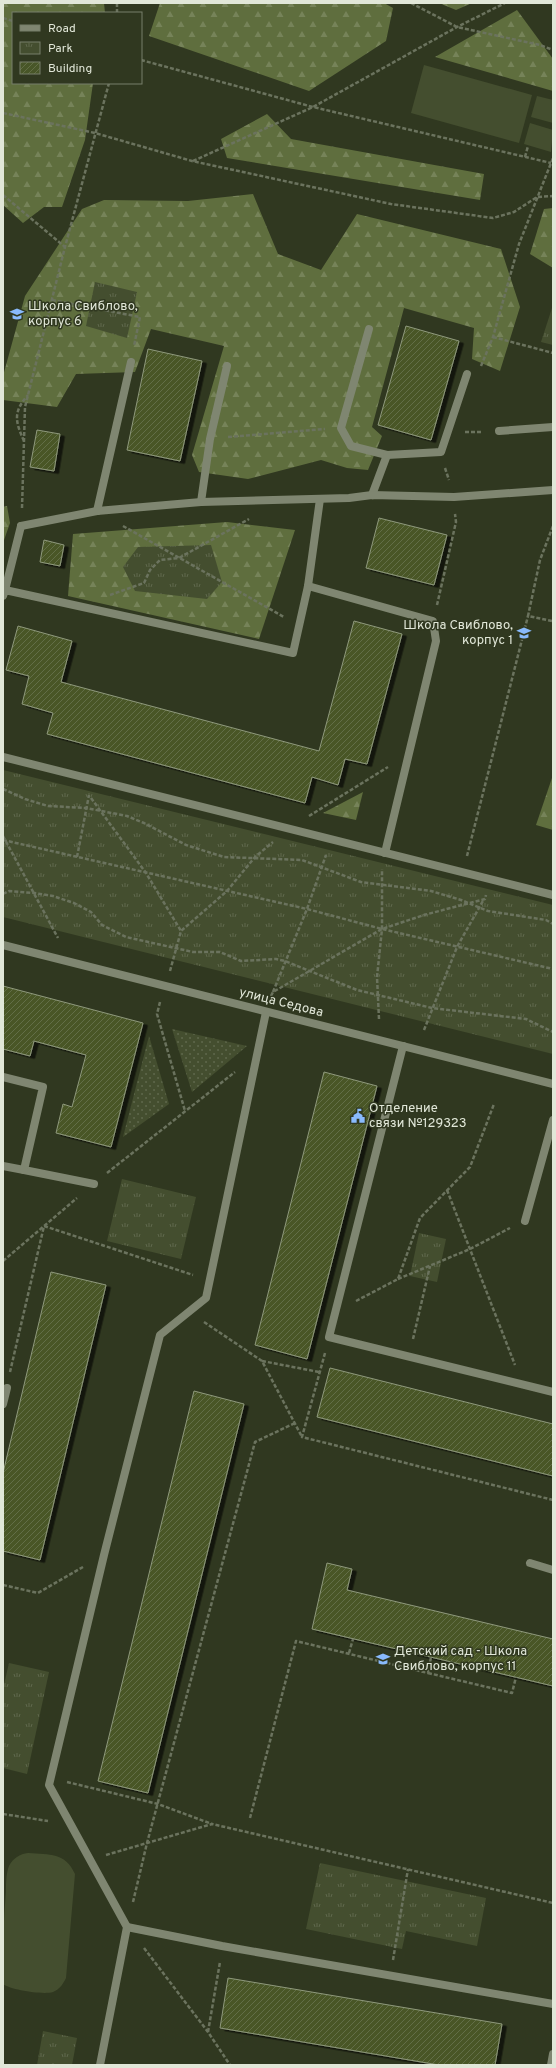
<svg xmlns="http://www.w3.org/2000/svg" width="556" height="2068" viewBox="0 0 556 2068" font-family="Overpass,sans-serif">
  <style>
    .grass { fill: url(#grass-dots) }
    .forest { fill: url(#forest-firs) }
    .park { fill: url(#park-tufts) }
    .garden { fill: #444e2f }
    .building { fill: url(#building-hatch); stroke: #8f997c; filter: url(#shadow) }
    .lines { fill: none; stroke-linecap: round; stroke-linejoin: round }
    .path { stroke: #6b735e; stroke-width: 2.5; stroke-dasharray: 4 2; stroke-linecap: butt }
    .lane { stroke: #7f8671; stroke-width: 8 }
    .street { stroke: #7f8671; stroke-width: 8 }
    .labels { text-anchor: middle; dominant-baseline: central; stroke-width: 3; stroke-linejoin: round; paint-order: stroke }
    .poi-label { font-size: 13px; fill: #e1e7d8; stroke: #303820; text-anchor: start }
    .street-label { font-size: 13px; fill: #e1e7d8; stroke: #303820 }
  </style>
  <defs>
    <pattern id="grass-dots" width="8" height="8" patternUnits="userSpaceOnUse"><rect width="8" height="8" fill="#444e2f"/><path d="M2 2h.1M6 6h.1" fill="none" stroke="#5f684c" stroke-width="1.8" stroke-linecap="round"/></pattern>
    <pattern id="forest-firs" width="22" height="20" patternUnits="userSpaceOnUse"><rect width="22" height="20" fill="#5f6e3e"/><path d="M5 1l3.5 6h-7zM16 11l3.5 6h-7z" fill="#768359"/></pattern>
    <pattern id="park-tufts" width="24" height="20" patternUnits="userSpaceOnUse"><rect width="24" height="20" fill="#444e2f"/><path d="M3 7l-1-3M5 7V3M7 7l1-3M15 17l-1-3M17 17v-4M19 17l1-3" fill="none" stroke="#5f684c"/></pattern>
    <pattern id="building-hatch" width="6" height="6" patternUnits="userSpaceOnUse"><rect width="6" height="6" fill="#485628"/><path d="M-1 1l2-2M0 6l6-6M5 7l2-2" fill="none" stroke="#626e46"/></pattern>
    <filter id="shadow"><feDropShadow dx="4.5" dy="2.5" stdDeviation="0" flood-color="#0009"/></filter>
  </defs>
  <rect width="100%" height="100%" fill="#303820"/>
  <g class="grass">
    <path d="M172 1029 247 1046 192 1092Z"/>
    <path d="M149 1036 169 1104 123 1137Z"/>
  </g>
  <g class="forest">
    <path d="M3 3H104L105 13H13V83H93L85 140 62 207H44L23 223 3 205Z"/>
    <path d="M160 3H384L393 8 386 41 309 91 149 36Z"/>
    <path d="M439 3H472L456 10Z"/>
    <path d="M517 10 553 59V91L435 57Z"/>
    <path d="M267 114 291 139 484 174 480 200 227 158 221 139Z"/>
    <path d="M253 194 278 254 321 270 357 214 501 249 520 307 500 371 472 359 474 328 404 308 372 427 382 436 368 470 347 468 321 460 248 479 199 472 192 455 224 346 151 329 135 372 76 374 57 407 3 400V376L25 296 82 209 104 200 188 201Z"/>
    <path d="M553 208V268L530 254 544 209Z"/>
    <path d="M7 506 10 523 3 543V507Z"/>
    <path d="M227 522 295 530 259 639 68 596 73 534Z"/>
    <path d="M553 775V830L536 825Z"/>
    <path d="M363 792 356 820 323 813Z"/>
  </g>
  <g class="park">
    <path d="M95 282 137 292 127 338 86 326Z"/>
    <path d="M553 305V345L541 342Z"/>
    <path d="M211 545 222 582 207 599 135 591 123 567 138 547Z"/>
    <path d="M3 770 553 905V1054L3 917Z"/>
    <path d="M122 1179 196 1197 181 1259 107 1241Z"/>
    <path d="M419 1233 446 1239 437 1282 410 1276Z"/>
    <path d="M9 1663 49 1672 27 1774 3 1768V1689Z"/>
    <path d="M320 1863 486 1898 477 1946 406 1931 402 1949 306 1929Z"/>
    <path d="M43 2031 77 2038 72 2065H37Z"/>
  </g>
  <g class="garden">
    <path d="M424 65 532 95 519 143 411 113Z"/>
    <path d="M537 96 553 100V123L531 117Z"/>
    <path d="M530 123 553 130 551 152 524 144Z"/>
    <path d="M28 1853C50 1855 65 1852 75 1874L66 1978C63 1984 60 1989 53 1992 43 1995 11 1990 3 1984 3 1953 3 1922 6 1891 6 1883 6 1874 9 1866 13 1858 20 1854 28 1853Z"/>
  </g>
  <g class="building">
    <path d="M406 326 459 341 431 440 378 425Z"/>
    <path d="M148 349 202 361 180 461 127 450Z"/>
    <path d="M37 430 60 434 54 471 30 467Z"/>
    <path d="M379 518 447 535 434 585 366 568Z"/>
    <path d="M44 540 64 545 60 566 40 562Z"/>
    <path d="M354 621 402 634 367 764 345 759 338 785 312 777 305 803 47 734 53 713 22 704 29 676 6 670 18 626 72 641 61 682 319 751Z"/>
    <path d="M3 986 143 1023 111 1147 56 1133 63 1104 72 1107 86 1055 34 1041 30 1056 3 1049Z"/>
    <path d="M324 1072 377 1086 307 1359 255 1345Z"/>
    <path d="M51 1272 106 1285 40 1560 3 1551V1473Z"/>
    <path d="M330 1368 553 1424V1476L317 1417Z"/>
    <path d="M194 1391 244 1404 148 1793 98 1781Z"/>
    <path d="M327 1563 352 1569 347 1590 553 1639V1686L312 1629Z"/>
    <path d="M228 1978 502 2024 495 2065H439L220 2028Z"/>
  </g>
  <g class="lines">
    <g class="path">
      <path d="M411 3 457 27 540 45 553 50"/>
      <path d="M117 13V3"/>
      <path d="M3 18 13 21"/>
      <path d="M141 60 313 107 551 163"/>
      <path d="M3 113 95 133 192 161 391 204 493 218 514 212 537 197 553 196"/>
      <path d="M525 157 528 146"/>
      <path d="M193 161 313 107 457 27 505 3"/>
      <path d="M3 195 65 247"/>
      <path d="M52 300 140 317 134 346"/>
      <path d="M493 337 553 353"/>
      <path d="M481 366 493 337 519 244 553 158"/>
      <path d="M465 432H482"/>
      <path d="M228 437 325 429"/>
      <path d="M24 441C15 421 13 412 28 395"/>
      <path d="M445 468 449 480"/>
      <path d="M22 508 25 407 65 247 109 83"/>
      <path d="M123 526 284 617"/>
      <path d="M110 595 144 583 150 570 160 560 179 558 249 519"/>
      <path d="M437 605 456 522 455 514"/>
      <path d="M552 621 528 616 540 560 553 526"/>
      <path d="M3 789 25 799 48 806 86 808 127 816 144 823 186 845 224 857 302 860 361 882 431 891 461 900 488 911 546 920 553 924"/>
      <path d="M91 798 146 873 181 931"/>
      <path d="M309 816 388 767"/>
      <path d="M3 836 58 938"/>
      <path d="M3 840 307 909 382 929 553 969"/>
      <path d="M467 856 528 616"/>
      <path d="M77 857 89 795"/>
      <path d="M3 894 9 891 34 893 53 896 74 903 91 912 102 925 126 937 193 952H220L241 961 276 959 285 961 357 990 432 1008 526 1019 553 1032"/>
      <path d="M170 971 181 931 227 891 255 857 273 842"/>
      <path d="M273 992 307 909 326 855"/>
      <path d="M271 996 273 992 382 929 424 915 485 899 486 895"/>
      <path d="M160 1002 157 1014 185 1111"/>
      <path d="M379 1019 377 977 382 929V869"/>
      <path d="M424 1030 457 947 484 899"/>
      <path d="M107 1173 235 1072"/>
      <path d="M447 1190 515 1365"/>
      <path d="M3 1261 77 1198"/>
      <path d="M398 1279 470 1249 510 1228"/>
      <path d="M356 1301 398 1279 420 1218 470 1167 494 1104"/>
      <path d="M204 1322 262 1361 302 1437"/>
      <path d="M413 1339 430 1266"/>
      <path d="M325 1353 302 1437 553 1500"/>
      <path d="M262 1361 319 1372"/>
      <path d="M10 1372 44 1226 193 1275"/>
      <path d="M3 1585 38 1593 83 1567"/>
      <path d="M349 1653 353 1639"/>
      <path d="M428 1673 512 1693 516 1677"/>
      <path d="M67 1782 158 1804 212 1824"/>
      <path d="M3 1814 48 1821"/>
      <path d="M250 1818 296 1641 428 1673 431 1657"/>
      <path d="M106 1855 212 1824 553 1903"/>
      <path d="M133 1902 147 1843 255 1442 295 1423"/>
      <path d="M144 1948 208 2032 230 2065"/>
      <path d="M393 1960 408 1869"/>
      <path d="M208 2032 220 1962"/>
    </g>
    <g class="lane">
      <path d="M369 329 341 428 351 446 387 455 372 495"/>
      <path d="M499 431 553 427"/>
      <path d="M387 455 441 452 467 374"/>
      <path d="M201 502 210 439 227 366"/>
      <path d="M97 511 131 362"/>
      <path d="M308 586 433 621 436 641 385 853"/>
      <path d="M5 590 21 526"/>
      <path d="M3 596 5 590 293 653 308 586 320 499"/>
      <path d="M3 757 553 895"/>
      <path d="M403 1046 329 1337 553 1392"/>
      <path d="M3 1077 43 1087 24 1170 94 1184"/>
      <path d="M3 1166 24 1170"/>
      <path d="M525 1221 553 1120"/>
      <path d="M3 1404 7 1388"/>
      <path d="M530 1563 553 1570"/>
      <path d="M127 1927 222 1946 553 2004"/>
      <path d="M100 2065 127 1927 49 1785 104 1555 160 1335 206 1298 266 1012"/>
      <path d="M551 2065 553 2054"/>
    </g>
    <g class="street">
      <path d="M21 526 97 511 201 502 349 498 372 495 454 497 553 490"/>
      <path d="M3 945 553 1084"/>
    </g>
  </g>
  <defs>
    <symbol id="school-bare" viewBox="-9 -9 18 18"><path d="M0-5L7-2L0 1L-7-2ZM-4 1L0 2.5L4 1V4Q0 6-4 4Z" fill="#89bafc" stroke="#303820" stroke-width="2.5" paint-order="stroke"/></symbol>
    <symbol id="civic-bare" viewBox="-9 -9 18 18"><path d="M-.6-6.5H3V-4.5H.6V-3L4-1V1h2V6H-6V1h2V-1L-.6-3ZM-1.2 2.5V6h2.4V2.5Z" fill="#89bafc" stroke="#303820" stroke-width="2.5" paint-order="stroke"/></symbol>
  </defs>
  <g fill-rule="evenodd">
    <use href="#school-bare" x="7" y="304" width="20" height="20"/>
    <use href="#school-bare" x="514" y="623" width="20" height="20"/>
    <use href="#civic-bare" x="348" y="1106" width="20" height="20"/>
    <use href="#school-bare" x="373" y="1649" width="20" height="20"/>
  </g>
  <g class="labels">
    <g class="poi-label">
      <text x="28" y="307">Школа Свиблово,<tspan x="28" dy="15">корпус 6</tspan></text>
      <text x="513" y="626" text-anchor="end">Школа Свиблово,<tspan x="513" dy="15">корпус 1</tspan></text>
      <text x="369" y="1109">Отделение<tspan x="369" dy="15">связи №129323</tspan></text>
      <text x="394" y="1652">Детский сад - Школа<tspan x="394" dy="15">Свиблово, корпус 11</tspan></text>
    </g>
    <g class="street-label">
      <text transform="translate(281 1003) rotate(14)">улица Седова</text>
    </g>
  </g>
  <rect width="556" height="2068" fill="none" stroke="#e1e7d8" stroke-width="8"/>
  <rect x="12" y="12" width="130" height="72" fill="#303820" stroke="#777e6a"/>
  <rect x="20" y="25" width="20" height="6" fill="#7f8671" stroke="#777e6a"/>
  <text x="48" y="32" font-size="12" fill="#e1e7d8">Road</text>
  <rect x="20" y="42" width="20" height="12" fill="url(#park-tufts)" stroke="#777e6a"/>
  <text x="48" y="52" font-size="12" fill="#e1e7d8">Park</text>
  <rect x="20" y="62" width="20" height="12" fill="url(#building-hatch)" stroke="#777e6a"/>
  <text x="48" y="72" font-size="12" fill="#e1e7d8">Building</text>
</svg>
